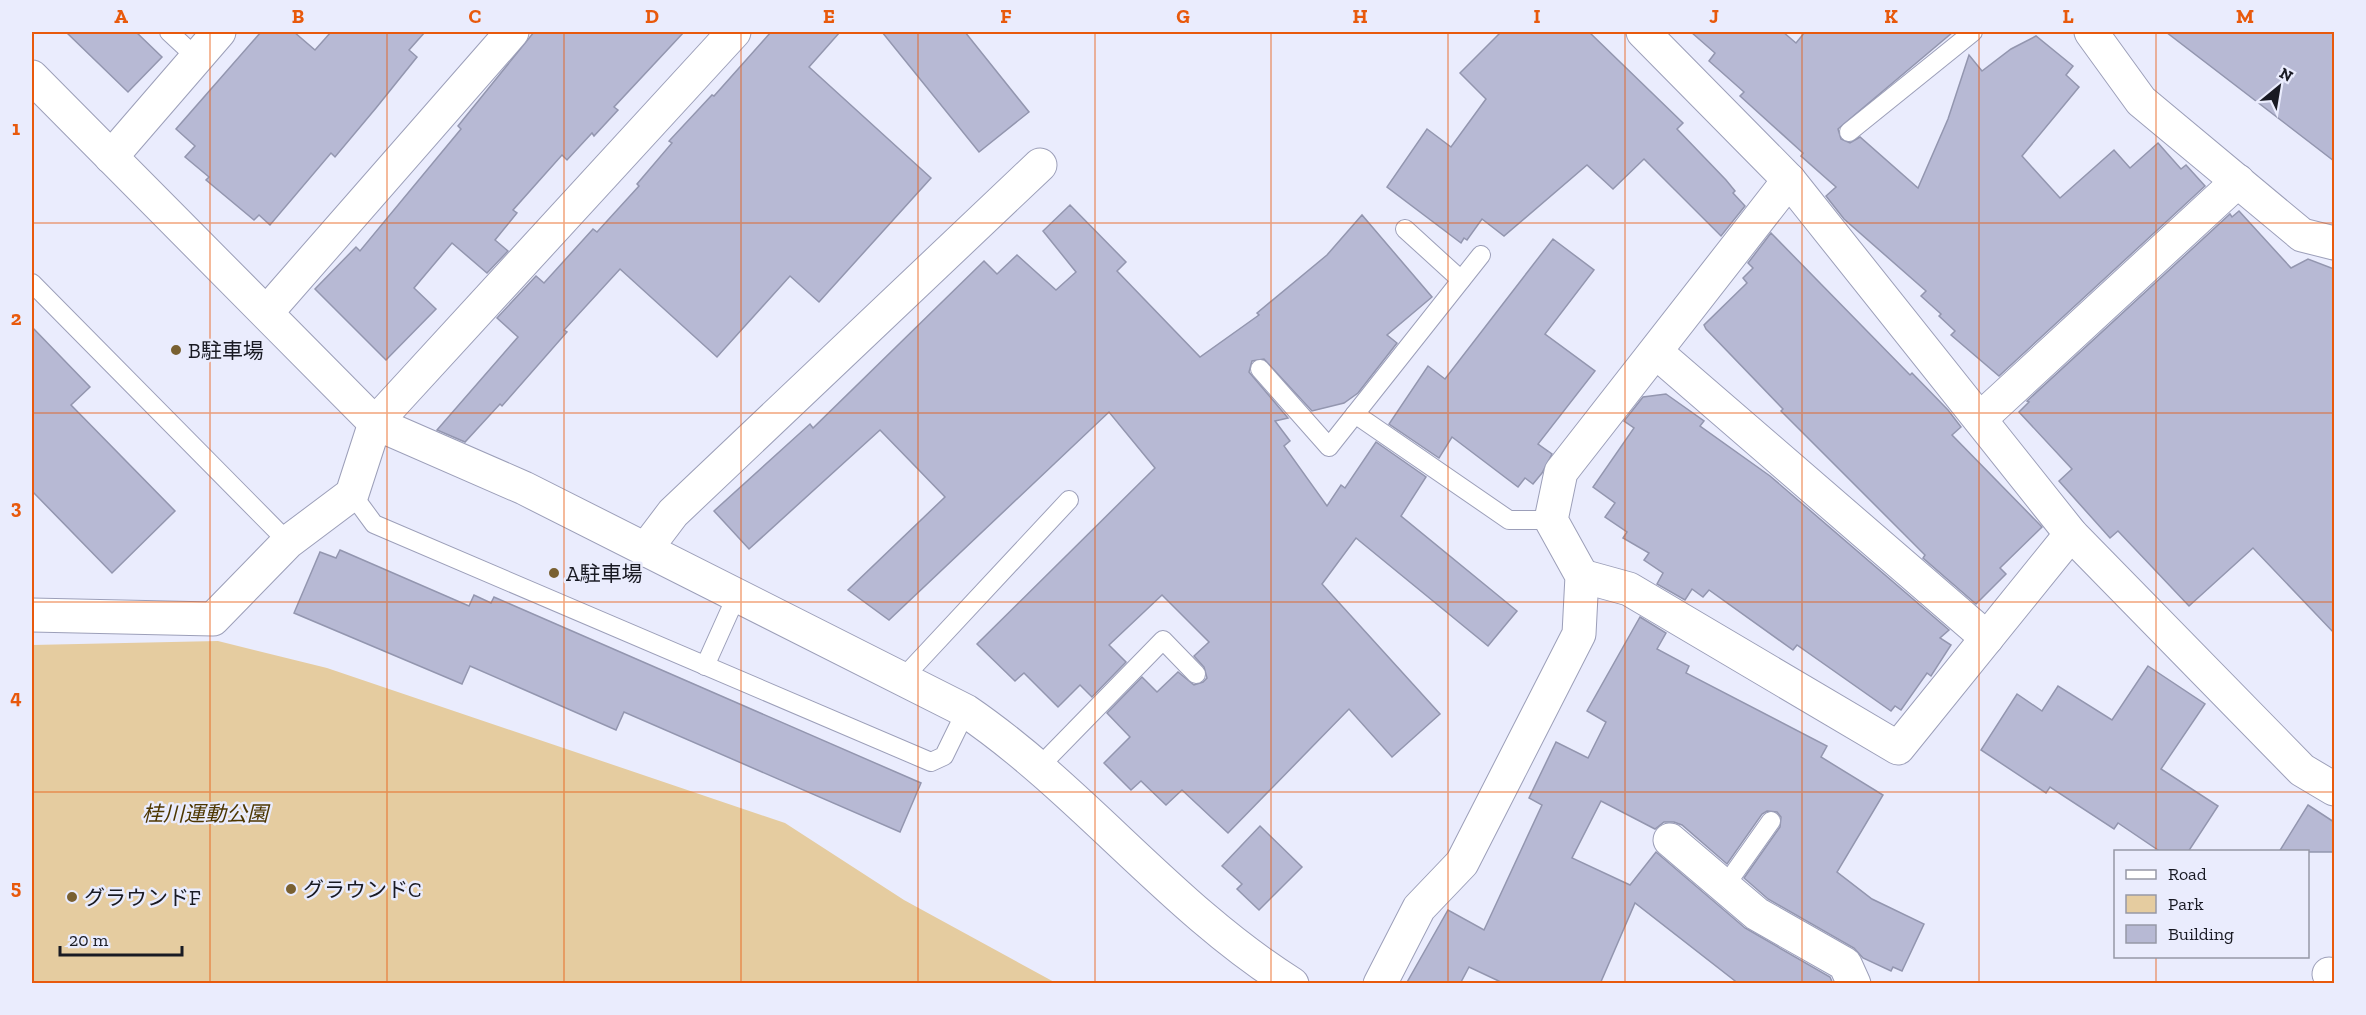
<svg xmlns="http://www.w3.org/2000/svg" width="2366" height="1015" viewBox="0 0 2366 1015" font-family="'Zilla Slab','Noto Sans JP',serif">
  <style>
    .green { fill: #e5cca0 }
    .building { fill: #b7b9d4; stroke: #9396af; stroke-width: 1.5 }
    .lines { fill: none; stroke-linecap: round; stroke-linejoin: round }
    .service-casing { stroke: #9c9fb9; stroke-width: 20 }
    .minor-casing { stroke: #9c9fb9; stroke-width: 35 }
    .tertiary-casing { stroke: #9c9fb9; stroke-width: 35 }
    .service { stroke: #fff; stroke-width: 18 }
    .minor { stroke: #fff; stroke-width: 33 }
    .tertiary { stroke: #fff; stroke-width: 33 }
    .grid { fill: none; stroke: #e8590c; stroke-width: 1.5; stroke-opacity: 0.55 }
    .poi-dot { fill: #796031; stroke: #eaecfd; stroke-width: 2 }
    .labels { text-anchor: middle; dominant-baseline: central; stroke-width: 5; stroke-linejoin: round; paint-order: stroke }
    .poi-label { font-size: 21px; fill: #191a23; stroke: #eaecfd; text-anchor: start }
    .park-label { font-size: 21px; font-style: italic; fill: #4d3600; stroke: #eaecfd }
    .neatline { fill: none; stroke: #e8590c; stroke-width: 2 }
    .grid-label { font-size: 20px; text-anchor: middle; font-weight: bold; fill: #e8590c }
  </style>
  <rect width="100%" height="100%" fill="#eaecfd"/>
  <path class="green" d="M218 641 327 668 785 823 904 900 1056 983H32V645Z"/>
  <g class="building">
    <path d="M66 32H136L162 57 128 92Z"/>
    <path d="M261 32H294L315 50 331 32H425L409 50 417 57 376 108 335 157 331 153 270 225 259 215 254 220 206 180 209 177 185 157 195 146 176 129Z"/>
    <path d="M534 32H684L614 107 618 110 594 136 592 133 567 160 562 155 513 210 517 213 495 240 508 251 487 273 452 243 414 288 436 309 386 360 315 289 356 247 360 251 461 129 458 126Z"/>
    <path d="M771 32H840L809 67 931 178 819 302 790 276 717 357 620 269 564 330 567 332 502 406 500 404 465 442 437 430 518 337 497 318 536 276 544 283 593 229 597 232 639 186 637 184 672 143 669 141 712 95 714 96Z"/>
    <path d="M882 32H965L1029 112 979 152Z"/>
    <path d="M1501 32H1589L1683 123 1677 129 1726 180 1735 191 1733 193 1745 206 1721 236 1644 159 1613 189 1587 165 1504 236 1482 219 1467 240 1464 238 1461 243 1387 187 1427 129 1451 147 1486 99 1460 73Z"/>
    <path d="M1691 32H1783L1796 43 1805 32H1953L1838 129 1841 139 1850 143 1860 137 1918 188 1948 119 1969 55 1982 71 2011 49 2036 36 2073 66 2066 75 2079 87 2022 156 2060 198 2114 150 2130 168 2158 143 2181 169 2186 165 2205 186 1999 376 1951 335 1955 331 1939 316 1941 314 1921 296 1926 291 1844 219 1826 196 1836 187 1801 156 1803 153 1740 96 1744 92 1709 61 1715 53Z"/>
    <path d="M2166 32H2334V161Z"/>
    <path d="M1070 205 1126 262 1117 271 1200 357 1259 315 1257 313 1327 255 1362 215 1432 297 1387 335 1397 343 1358 393 1344 403 1312 411 1264 359 1252 361 1249 372 1288 418 1275 421 1290 441 1284 446 1327 506 1341 485 1345 488 1376 442 1426 477 1401 516 1517 611 1488 646 1356 538 1322 584 1440 714 1392 757 1349 709 1228 833 1182 790 1166 805 1141 781 1131 790 1104 763 1130 737 1107 713 1142 677 1157 692 1178 672 1194 685 1203 682 1207 678 1204 667 1194 656 1209 642 1162 595 1109 645 1126 662 1092 697 1080 685 1058 707 1024 673 1015 681 977 644 1155 468 1109 412 889 620 848 590 945 497 880 430 749 549 714 511 810 424 813 428 984 261 997 274 1017 255 1056 290 1076 272 1043 231Z"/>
    <path d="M2239 211 2291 268 2308 259 2334 269V633L2253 548 2189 606 2118 531 2110 538 2059 481 2072 469 2019 412 2029 402 2027 401 2230 214 2232 217Z"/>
    <path d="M1771 233 1910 375 1912 373 1948 410 1961 427 1952 435 2042 527 2000 568 2006 574 1976 604 1923 558 1925 555 1781 411 1783 409 1706 329 1704 325 1747 283 1743 278 1753 268 1748 263Z"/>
    <path d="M1553 239 1594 270 1545 334 1595 371 1538 444 1552 454 1542 473 1533 484 1525 478 1518 487 1452 437 1439 458 1389 424 1428 366 1445 379Z"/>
    <path d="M32 327 90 387 71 405 175 511 112 573 32 491Z"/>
    <path d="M1666 394 1704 421 1700 426 1770 476 1949 630 1940 638 1951 645 1931 676 1927 673 1901 710 1895 706 1891 711 1797 645 1793 650 1709 590 1703 597 1692 589 1685 600 1657 584 1663 573 1644 560 1649 553 1623 538 1627 532 1605 517 1615 503 1593 487 1634 428 1624 421 1643 397Z"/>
    <path d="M340 550 469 606 474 595 491 603 494 597 921 783 900 832 624 712 616 730 470 666 462 684 294 613 320 552 336 558Z"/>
    <path d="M1640 617 1666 633 1657 649 1689 666 1686 673 1827 746 1821 757 1883 795 1837 872 1872 899 1924 924 1902 971 1893 967 1891 971 1863 958 1854 948 1768 899 1744 878 1780 827 1781 817 1777 812 1767 811 1762 814 1727 864 1682 825 1674 822H1664L1655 829 1601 801 1572 858 1630 885 1656 852 1745 928 1830 977 1833 984H1739L1635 903 1600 984H1505L1469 967 1460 984H1406L1448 910 1484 930 1542 805 1529 798 1556 742 1588 758 1606 722 1587 711Z"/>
    <path d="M2148 666 2205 704 2161 769 2218 806 2188 852H2161L2118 823 2114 829 2050 787 2046 793 1981 750 2017 694 2042 711 2058 686 2112 720Z"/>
    <path d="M2308 805 2334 822V852H2279Z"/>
    <path d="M1260 826 1302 867 1259 910 1237 889 1242 884 1222 866Z"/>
  </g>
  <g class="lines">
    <defs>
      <g id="service">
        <path d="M169 32 197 58"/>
        <path d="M1849 132 1973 32"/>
        <path d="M1405 229 1461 280"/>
        <path d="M32 283 288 542"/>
        <path d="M1260 369 1329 447 1481 255"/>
        <path d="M1355 414 1509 520H1551"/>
        <path d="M352 494 374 524 931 762 944 756 966 711"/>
        <path d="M705 666 736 597"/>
        <path d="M902 679 1069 500"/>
        <path d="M1040 766 1163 640 1196 674"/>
        <path d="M1725 886 1771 821"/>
      </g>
      <g id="minor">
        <path d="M1643 32 1789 180 2071 534 2302 770 2334 789"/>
        <path d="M2091 32 2141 101 2302 235 2334 243"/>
        <path d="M111 157 219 32"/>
        <path d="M267 312 512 32"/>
        <path d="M1656 352 1987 638"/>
        <path d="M1980 419 2238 181"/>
        <path d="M645 550 673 513 1040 165"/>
        <path d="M1582 576 1629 589 1898 748 2071 534"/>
        <path d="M32 615 213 619 288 542 352 494 375 423 734 32"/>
        <path d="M1670 840 1757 914 1845 964 1854 984"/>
        <path d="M2329 974 2334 977"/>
        <path d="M1380 984 1419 908 1462 863 1579 634 1582 576 1551 520 1561 472 1789 180"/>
      </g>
      <path id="tertiary" d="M32 77 375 423 524 488 966 711C1083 791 1171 908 1292 984"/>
    </defs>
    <use href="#service" class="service-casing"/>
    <use href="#minor" class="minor-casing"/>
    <use href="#tertiary" class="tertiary-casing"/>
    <use href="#service" class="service"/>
    <use href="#minor" class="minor"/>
    <use href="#tertiary" class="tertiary"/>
  </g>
  <path class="grid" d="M210 32V984M387 32V984M564 32V984M741 32V984M918 32V984M1095 32V984M1271 32V984M1448 32V984M1625 32V984M1802 32V984M1979 32V984M2156 32V852M32 223H2334M32 413H2334M32 602H2334M32 792H2334M2156 956V984"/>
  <g class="poi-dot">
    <circle cx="176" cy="350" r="6"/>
    <circle cx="554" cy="573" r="6"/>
    <circle cx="291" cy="889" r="6"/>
    <circle cx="72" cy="897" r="6"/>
  </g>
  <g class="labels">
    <g class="poi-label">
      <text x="188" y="350">B駐車場</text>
      <text x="566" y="573">A駐車場</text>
      <text x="303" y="889">グラウンドC</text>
      <text x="84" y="897">グラウンドF</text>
    </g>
    <g class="park-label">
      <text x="205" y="813">桂川運動公園</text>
    </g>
  </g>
  <rect width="2366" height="1015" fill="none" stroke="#eaecfd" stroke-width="66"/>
  <rect x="2114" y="850" width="195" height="108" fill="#eaecfd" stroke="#9698a6" stroke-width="1.5"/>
  <rect x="2126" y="870" width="30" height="9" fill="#ffffff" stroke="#9698a6" stroke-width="1.5"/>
  <text x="2168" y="880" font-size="18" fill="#191a23">Road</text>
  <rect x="2126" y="895" width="30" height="18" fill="#e5cca0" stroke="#9698a6" stroke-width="1.5"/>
  <text x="2168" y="910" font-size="18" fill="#191a23">Park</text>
  <rect x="2126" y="925" width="30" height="18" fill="#b7b9d4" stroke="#9698a6" stroke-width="1.5"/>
  <text x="2168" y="940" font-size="18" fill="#191a23">Building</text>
  <g transform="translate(2279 87) rotate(30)" stroke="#eaecfd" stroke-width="4.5" paint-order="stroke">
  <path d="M0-4.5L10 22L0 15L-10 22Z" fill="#191a23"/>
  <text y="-9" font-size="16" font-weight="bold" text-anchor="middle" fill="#191a23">N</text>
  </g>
  <path d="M60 946v9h122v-9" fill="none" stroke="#191a23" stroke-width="3"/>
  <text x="69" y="946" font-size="18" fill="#191a23" stroke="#eaecfd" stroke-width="4.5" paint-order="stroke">20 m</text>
  <rect x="33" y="33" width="2300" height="949" class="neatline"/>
  <g class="grid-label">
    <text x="121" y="23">A</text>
    <text x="298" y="23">B</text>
    <text x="475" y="23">C</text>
    <text x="652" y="23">D</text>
    <text x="829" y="23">E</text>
    <text x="1006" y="23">F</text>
    <text x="1183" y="23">G</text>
    <text x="1360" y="23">H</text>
    <text x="1537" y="23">I</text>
    <text x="1714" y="23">J</text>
    <text x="1891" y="23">K</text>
    <text x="2068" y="23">L</text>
    <text x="2245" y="23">M</text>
    <text x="16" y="135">1</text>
    <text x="16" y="325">2</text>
    <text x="16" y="514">3</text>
    <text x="16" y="704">4</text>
    <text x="16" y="894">5</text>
  </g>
</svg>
